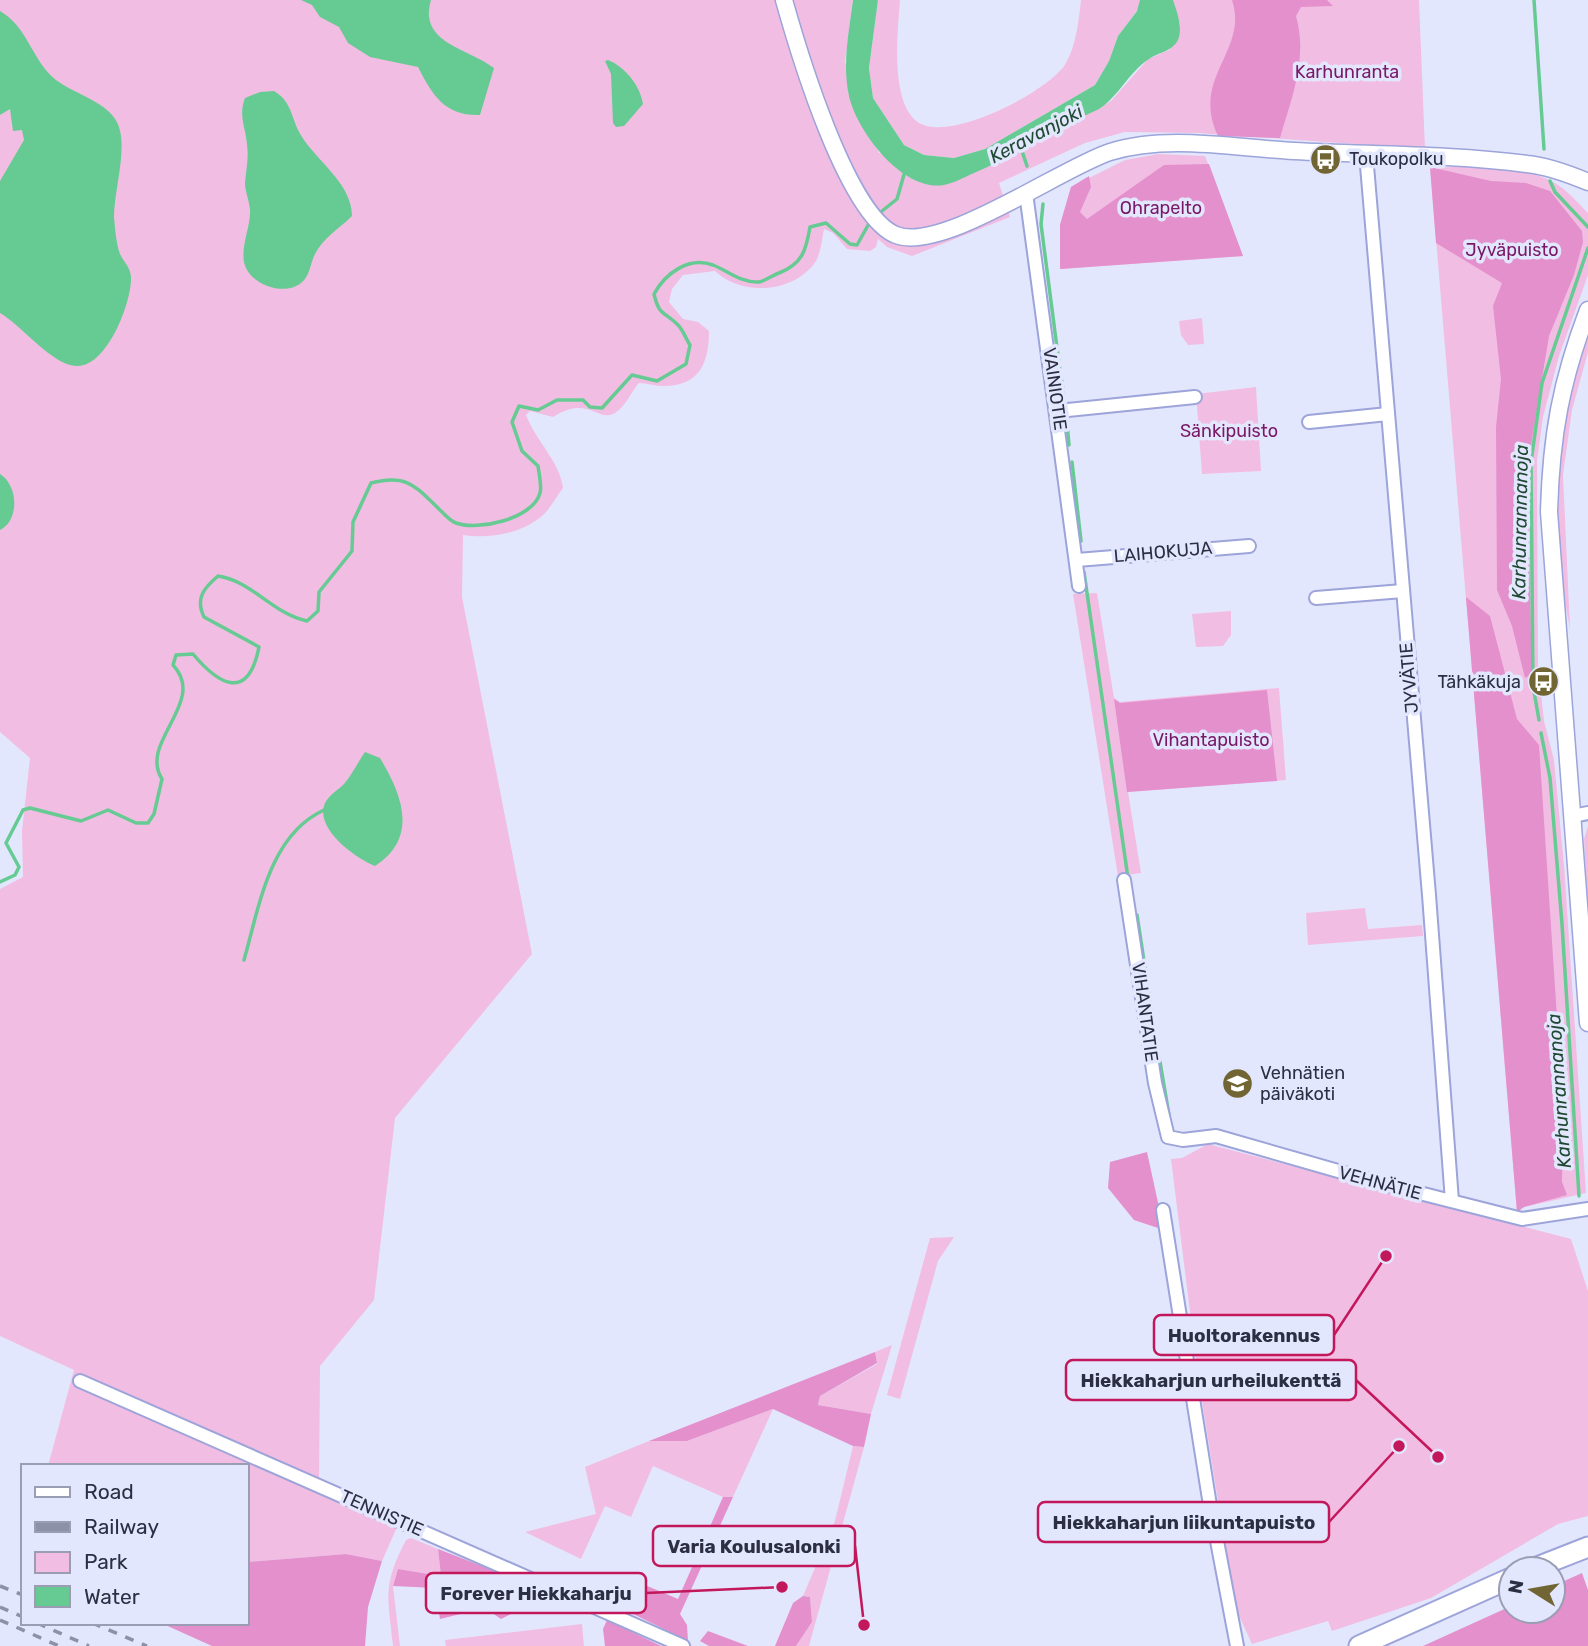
<svg xmlns="http://www.w3.org/2000/svg" width="1588" height="1646" viewBox="0 0 1588 1646" font-family="Rubik,sans-serif">
  <style>
    .green { fill: #f2bde2 }
    .forest { fill: #e390cc }
    .water { fill: #65cb93 }
    .lines { fill: none; stroke-linecap: round; stroke-linejoin: round }
    .stream { stroke: #65cb93; stroke-width: 3.5 }
    .minor-casing { stroke: #9ca4d9; stroke-width: 16 }
    .tertiary-casing { stroke: #9ca4d9; stroke-width: 19 }
    .secondary-casing { stroke: #9ca4d9; stroke-width: 23 }
    .minor { stroke: #fff; stroke-width: 12 }
    .tertiary { stroke: #fff; stroke-width: 16 }
    .secondary { stroke: #fff; stroke-width: 19 }
    .rail { stroke: #8d91a7; stroke-width: 3.5; stroke-dasharray: 9 9; stroke-linecap: butt }
    .labels { text-anchor: middle; dominant-baseline: central; stroke-width: 7; stroke-linejoin: round; paint-order: stroke }
    .park-label { font-size: 18px; fill: #791866; stroke: #e3e7fd }
    .poi-label { font-size: 18px; fill: #2c2f44; stroke: #e3e7fd; text-anchor: start }
    .street-label { font-size: 18px; fill: #2c2f44; stroke: #e3e7fd }
    .water-label { font-size: 19px; font-style: italic; fill: #1f4932; stroke: #e3e7fd }
    .leader { fill: none; stroke: #c2185b; stroke-width: 2.5 }
    .callout-dot { fill: #c2185b; stroke: #e3e7fd; stroke-width: 2.5 }
    .callout { fill: #e3e7fd; stroke: #c2185b; stroke-width: 2.5 }
    .callout-label { font-size: 19px; text-anchor: middle; font-weight: bold; fill: #2c2f44 }
  </style>
  <rect width="100%" height="100%" fill="#e3e7fd"/>
  <g class="green">
    <path d="M0 0H853L845 62 879 153 991 166 1111 101 1148 59 1169 50 1180 25 1173 0H1419L1425 149 1198 133 1125 132 1085 143 999 183 1010 217 912 256 887 247 878 239 876 247 870 251 847 249 833 233 824 229C822 239 821 252 816 261 795 293 742 297 715 271L683 275 672 289 669 302 683 319 698 322 709 331C709 364 699 387 661 386 654 386 647 383 639 383 631 392 626 406 615 413 598 423 588 394 553 417L530 411 526 415C536 441 560 462 563 488 556 497 550 509 543 515 522 534 489 539 463 535L462 597 532 954 395 1118 374 1300 320 1366 319 1491 397 1527 382 1561 346 1554 247 1562V1466H48L74 1370 0 1336V889L23 877 22 831 30 758 0 732Z"/>
    <path d="M878 0H900C898 30 889 104 919 123 951 142 1050 91 1066 63 1076 46 1079 19 1081 0H1140L1141 5 1118 36 1109 61 1095 85 985 149 954 158 924 155 904 145 873 98 869 68Z"/>
    <path d="M1158 154 1205 156 1243 256 1060 269V225L1071 187 1125 160Z"/>
    <path d="M1430 167C1469 168 1520 163 1555 183 1567 190 1578 203 1588 213V275L1559 356 1543 417 1537 461 1538 666 1544 721 1554 760 1564 865 1586 1193 1524 1207 1517 1212Z"/>
    <path d="M1202 318 1204 344 1188 345 1181 335 1179 321Z"/>
    <path d="M1588 331V352L1572 410 1563 475 1570 629 1562 587 1556 489 1567 395Z"/>
    <path d="M1256 387 1261 471 1202 474 1196 394Z"/>
    <path d="M1097 593 1114 698 1120 702 1279 688 1286 780 1128 792 1141 873 1118 876 1073 594Z"/>
    <path d="M1231 611V635L1223 646 1196 647 1192 614Z"/>
    <path d="M1588 826V912L1584 839Z"/>
    <path d="M1365 908 1368 929 1422 925 1423 936 1308 945 1306 913Z"/>
    <path d="M1208 1144 1571 1239 1588 1291V1516L1558 1524 1431 1598 1332 1631 1328 1621 1252 1644 1235 1607 1198 1376 1171 1159 1182 1158Z"/>
    <path d="M954 1237 938 1261 900 1399 887 1395 930 1238Z"/>
    <path d="M892 1345 871 1414 818 1405 820 1396 877 1364 875 1352Z"/>
    <path d="M773 1409 733 1497H723L653 1466 631 1517 605 1506 581 1559 525 1532 596 1514 585 1467 649 1441H687Z"/>
    <path d="M853 1446 864 1447 809 1646H796L812 1622 810 1597 803 1596 835 1521Z"/>
    <path d="M411 1538 438 1549 441 1576 398 1569 393 1586 400 1646H393C388 1596 382 1586 406 1540Z"/>
    <path d="M582 1624 584 1646H446L445 1640Z"/>
  </g>
  <g class="forest">
    <path d="M1232 0H1327L1333 6 1301 7 1296 16C1308 59 1292 96 1280 138L1218 136C1190 78 1249 51 1232 0Z"/>
    <path d="M1209 164 1243 256 1060 269V225L1071 187 1089 176 1091 187 1080 212 1087 219 1164 165Z"/>
    <path d="M1430 167 1491 181 1526 183 1550 191 1582 231 1583 242 1574 275 1549 336 1527 469 1532 674 1525 678 1512 626 1497 590 1496 427 1501 379 1493 306 1502 283 1436 243Z"/>
    <path d="M1466 597 1490 616 1517 719 1539 745 1563 1108 1562 1182 1567 1195 1524 1207 1517 1212Z"/>
    <path d="M1267 690 1277 781 1127 792 1114 699 1120 703Z"/>
    <path d="M1147 1152 1164 1230 1134 1220 1108 1188 1110 1162Z"/>
    <path d="M875 1352 877 1363 820 1396 818 1405 871 1414 864 1447 853 1446 773 1409 687 1441H649Z"/>
    <path d="M723 1497H733L680 1614 687 1625 688 1641 611 1603 638 1602 645 1585 678 1599Z"/>
    <path d="M438 1549 570 1600 577 1605 573 1609 517 1611 501 1619 485 1608 440 1619 435 1588 393 1586 398 1569 441 1576Z"/>
    <path d="M346 1554 382 1561 368 1607 365 1646H212L161 1623H247V1562Z"/>
    <path d="M1582 1573 1588 1590V1646H1423L1511 1606V1611H1553V1586Z"/>
    <path d="M803 1596 810 1597 812 1622 796 1646H775L793 1603Z"/>
    <path d="M607 1620 661 1646H605L603 1629Z"/>
    <path d="M708 1631 748 1646H709L700 1641Z"/>
  </g>
  <g class="water">
    <path d="M301 0H431C418 43 468 48 494 68L480 115C445 116 433 96 418 67L370 57 348 43 339 27 320 17 312 5Z"/>
    <path d="M853 0H878L869 68 873 98 904 145 924 155 954 158 985 149 1095 85 1109 61 1118 36 1137 11 1140 0H1173C1177 12 1182 25 1179 37 1175 51 1159 52 1149 59 1129 72 1119 96 1099 109 1056 128 1017 155 974 173 965 177 954 183 944 185 903 192 857 132 849 96 842 64 849 32 853 0Z"/>
    <path d="M0 11C28 27 32 61 56 80 74 94 112 103 119 127 127 151 114 191 114 217 115 228 116 243 120 254 124 263 130 266 131 277 132 302 107 367 77 366 53 366 21 325 0 313V181L24 140 22 130 13 131 10 109 0 115Z"/>
    <path d="M608 60C625 67 640 85 643 104L624 126 616 127 613 123 611 74 605 61Z"/>
    <path d="M274 91C293 102 291 120 302 137 318 162 352 184 352 216 340 228 323 238 315 254 310 264 310 276 301 283 284 297 248 284 244 262 241 245 251 226 250 209 249 200 245 191 245 183 246 170 249 158 247 145 246 128 238 116 245 98L260 92Z"/>
    <path d="M0 474C18 485 20 520 0 530Z"/>
    <path d="M365 752 380 758C401 793 420 837 375 866 356 858 314 829 325 803 329 795 338 790 344 784 352 775 358 762 365 752Z"/>
  </g>
  <g class="lines">
    <g class="stream">
      <path d="M1534 0 1544 149"/>
      <path d="M1021 148 1027 166"/>
      <path d="M1550 181 1555 192 1588 227"/>
      <path d="M1043 204 1041 224 1060 371"/>
      <path d="M877 215 897 199 905 171"/>
      <path d="M1062 381 1063 392"/>
      <path d="M1067 424 1069 445"/>
      <path d="M1072 462 1081 541"/>
      <path d="M1084 572 1128 878"/>
      <path d="M1539 720 1533 686 1531 462 1542 383 1588 248"/>
      <path d="M1541 733 1550 778 1562 924 1579 1196"/>
      <path d="M0 882 15 875 19 867 6 843 23 810 30 808 81 821 108 810 136 823H148L154 814 162 779C138 742 208 702 173 665L176 655 193 654C219 685 248 702 259 647L204 617C195 598 204 588 218 576 252 581 273 614 307 621L318 611 319 592 352 551 353 522 371 483C407 474 414 485 439 509 444 514 450 521 456 523 478 531 533 519 540 493 542 486 539 474 538 466L522 451 512 422 519 406 538 410 557 400H583L590 407 602 408 632 375 657 381 686 364 690 345C686 339 683 330 678 325 664 311 659 316 654 294 665 274 688 256 713 265 728 271 741 283 759 282 765 281 773 275 779 273 802 264 806 251 810 227L826 223 850 244 857 245 871 220"/>
      <path d="M1137 915 1153 1020"/>
      <path d="M244 960C259 908 269 835 324 810"/>
      <path d="M1156 1038 1169 1115"/>
    </g>
    <defs>
      <g id="minor">
        <path d="M1366 154 1429 895 1452 1201"/>
        <path d="M1026 193 1079 586"/>
        <path d="M1058 411 1195 397"/>
        <path d="M1309 422 1388 414"/>
        <path d="M1077 560 1249 546"/>
        <path d="M1316 598 1403 591"/>
        <path d="M1573 816 1588 813"/>
        <path d="M1124 880 1155 1083 1168 1137 1183 1140 1216 1136 1380 1183 1522 1219 1588 1209"/>
        <path d="M1163 1210 1209 1499 1237 1646"/>
        <path d="M80 1381 683 1646"/>
      </g>
      <g id="tertiary">
        <path d="M784 0C798 50 847 216 896 235 942 253 1061 168 1110 152 1167 134 1236 148 1294 151 1371 155 1451 154 1527 164 1547 166 1569 174 1588 182"/>
        <path d="M1588 310C1561 381 1551 436 1549 512L1588 1023"/>
      </g>
      <g id="secondary">
        <path d="M1532 1569 1588 1547"/>
        <path d="M1359 1646 1511 1578"/>
      </g>
    </defs>
    <use href="#minor" class="minor-casing"/>
    <use href="#tertiary" class="tertiary-casing"/>
    <use href="#secondary" class="secondary-casing"/>
    <use href="#minor" class="minor"/>
    <use href="#tertiary" class="tertiary"/>
    <use href="#secondary" class="secondary"/>
    <g class="rail">
      <path d="M0 1586 23 1595"/>
      <path d="M0 1607 23 1617"/>
      <path d="M0 1620 59 1646"/>
      <path d="M37 1623 89 1646"/>
      <path d="M92 1623 147 1646"/>
    </g>
  </g>
  <defs>
    <symbol id="bus-disc" viewBox="-11 -11 22 22"><circle r="9.5" fill="#716633" stroke="#e3e7fd"/><path d="M-5-6H5V4H4V6H2V4H-2V6H-4V4H-5ZM-3.5-4V0h7V-4ZM-3.5 1.2v1.5H-2V1.2ZM2 1.2v1.5H3.5V1.2Z" fill="#fff"/></symbol>
    <symbol id="school-disc" viewBox="-11 -11 22 22"><circle r="9.5" fill="#716633" stroke="#e3e7fd"/><path d="M0-5L7-2L0 1L-7-2ZM-4 1L0 2.5L4 1V4Q0 6-4 4Z" fill="#fff"/></symbol>
  </defs>
  <g fill-rule="evenodd">
    <use href="#bus-disc" x="1308" y="142" width="35" height="35"/>
    <use href="#bus-disc" x="1526" y="664" width="35" height="35"/>
    <use href="#school-disc" x="1220" y="1066" width="35" height="35"/>
  </g>
  <g class="labels">
    <g class="park-label">
      <text x="1347" y="72">Karhunranta</text>
      <text x="1161" y="208">Ohrapelto</text>
      <text x="1512" y="250">Jyväpuisto</text>
      <text x="1229" y="431">Sänkipuisto</text>
      <text x="1211" y="740">Vihantapuisto</text>
    </g>
    <g class="poi-label">
      <text x="1349" y="159">Toukopolku</text>
      <text x="1521" y="682" text-anchor="end">Tähkäkuja</text>
      <text x="1260" y="1073">Vehnätien<tspan x="1260" dy="21">päiväkoti</tspan></text>
    </g>
    <g class="street-label">
      <text transform="translate(1055 389) rotate(82)">VAINIOTIE</text>
      <text transform="translate(1163 552) rotate(-5)">LAIHOKUJA</text>
      <text transform="translate(1409 678) rotate(-95)">JYVÄTIE</text>
      <text transform="translate(1145 1012) rotate(82)">VIHANTATIE</text>
      <text transform="translate(1380 1183) rotate(15)">VEHNÄTIE</text>
      <text transform="translate(382 1513) rotate(24)">TENNISTIE</text>
    </g>
    <g class="water-label">
      <text transform="translate(1036 134) rotate(-28)">Keravanjoki</text>
      <text transform="translate(1520 522) rotate(-89)">Karhunrannanoja</text>
      <text transform="translate(1559 1091) rotate(-94)">Karhunrannanoja</text>
    </g>
  </g>
  <path class="leader" d="M1386 1256L1334 1335M1438 1457L1356 1380M1399 1446L1329 1522M864 1625L855 1546M782 1587L646 1593"/>
  <g class="callout-dot">
    <circle cx="1386" cy="1256" r="7"/>
    <circle cx="1438" cy="1457" r="7"/>
    <circle cx="1399" cy="1446" r="7"/>
    <circle cx="864" cy="1625" r="7"/>
    <circle cx="782" cy="1587" r="7"/>
  </g>
  <g class="callout">
    <rect x="1154" y="1315" width="180" height="40" rx="7"/>
    <rect x="1066" y="1360" width="290" height="40" rx="7"/>
    <rect x="1038" y="1502" width="291" height="40" rx="7"/>
    <rect x="653" y="1526" width="202" height="40" rx="7"/>
    <rect x="426" y="1573" width="220" height="40" rx="7"/>
  </g>
  <g class="callout-label">
    <text x="1244" y="1342">Huoltorakennus</text>
    <text x="1211" y="1387">Hiekkaharjun urheilukenttä</text>
    <text x="1184" y="1529">Hiekkaharjun liikuntapuisto</text>
    <text x="754" y="1553">Varia Koulusalonki</text>
    <text x="536" y="1600">Forever Hiekkaharju</text>
  </g>
  <rect x="21" y="1464" width="228" height="161" fill="#e3e7fd" stroke="#9a9db3" stroke-width="2"/>
  <rect x="35" y="1487" width="35" height="10" fill="#ffffff" stroke="#9a9db3" stroke-width="2"/>
  <text x="84" y="1499" font-size="21" fill="#2c2f44">Road</text>
  <rect x="35" y="1522" width="35" height="10" fill="#8d91a7" stroke="#9a9db3" stroke-width="2"/>
  <text x="84" y="1534" font-size="21" fill="#2c2f44">Railway</text>
  <rect x="35" y="1552" width="35" height="21" fill="#f2bde2" stroke="#9a9db3" stroke-width="2"/>
  <text x="84" y="1569" font-size="21" fill="#2c2f44">Park</text>
  <rect x="35" y="1586" width="35" height="21" fill="#65cb93" stroke="#9a9db3" stroke-width="2"/>
  <text x="84" y="1604" font-size="21" fill="#2c2f44">Water</text>
  <g transform="translate(1532 1590) rotate(281)"><circle r="33" fill="#e3e7fd" stroke="#9a9db3" stroke-width="2"/>
  <path d="M0-5L12 26L0 18L-12 26Z" fill="#716633"/>
  <text y="-10" font-size="19" font-weight="bold" text-anchor="middle" fill="#2c2f44">N</text>
  </g>
</svg>
